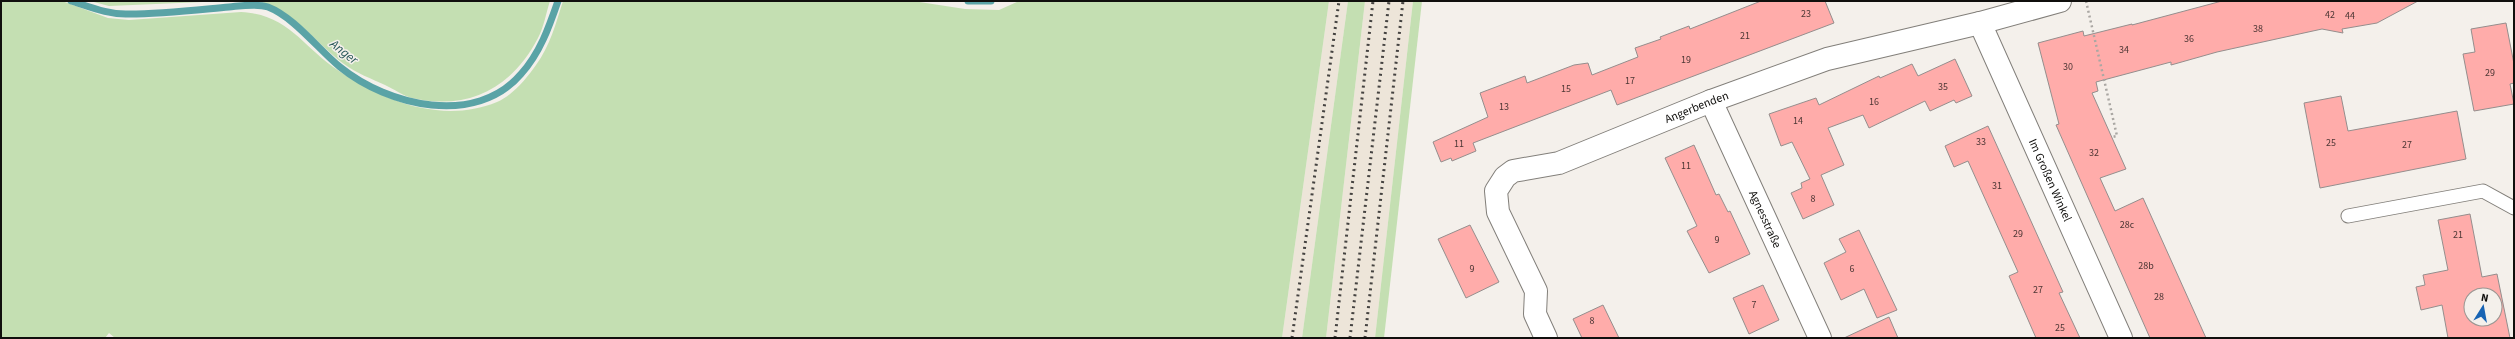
<svg xmlns="http://www.w3.org/2000/svg" width="2515" height="339" viewBox="0 0 2515 339" font-family="'Source Sans 3',sans-serif">
  <style>
    .built { fill: #ede5d9 }
    .green { fill: #c4dfb2 }
    .lines { fill: none; stroke-linecap: round; stroke-linejoin: round }
    .stream { stroke: #5aa3a6; stroke-width: 7 }
    .building { fill: #ffacaa; stroke: #958e8d; fill-rule: evenodd }
    .service-casing { stroke: #827f7a; stroke-width: 15 }
    .minor-casing { stroke: #827f7a; stroke-width: 24 }
    .path { stroke: #aaa7a3; stroke-width: 2.5; stroke-dasharray: 2 3; stroke-linecap: butt }
    .service { stroke: #fff; stroke-width: 13 }
    .minor { stroke: #fff; stroke-width: 22 }
    .rail { stroke: #454341; stroke-width: 3; stroke-dasharray: 2 4; stroke-linecap: butt }
    .labels { text-anchor: middle; dominant-baseline: central; stroke-width: 3; stroke-linejoin: round; paint-order: stroke }
    .number-label { font-size: 10px; fill: #4c3634 }
    .street-label { font-size: 12px; fill: #100f0d; stroke: #f4f0eb }
    .water-label { font-size: 13px; font-style: italic; fill: #29585a; stroke: #f4f0eb }
  </style>
  <rect width="100%" height="100%" fill="#f4f0eb"/>
  <g class="built">
    <path d="M1329 1H1348L1302 338H1282Z"/>
    <path d="M1365 1H1413L1375 338H1326Z"/>
  </g>
  <g class="green">
    <path d="M1 1H62L108 18 129 20 241 12C290 15 302 47 339 71 385 102 443 124 497 102 512 96 527 78 536 65 550 46 556 23 563 1H913L965 9 999 10 1019 1H1329L1282 338H115L109 333 105 338H1Z"/>
    <path d="M90 1H226L109 6Z"/>
    <path d="M257 1H550C546 13 544 27 538 38 512 88 468 111 412 98 403 96 394 89 385 85 372 79 356 73 344 64 315 43 294 9 257 1Z"/>
    <path d="M1348 1H1365L1326 338H1302Z"/>
    <path d="M1413 1H1422L1384 338H1375Z"/>
  </g>
  <g class="lines">
    <g class="stream">
      <path d="M71 1C90 7 109 15 129 14 162 14 196 10 229 7 240 6 257 3 268 7 294 17 319 50 340 67 388 106 476 127 521 74 540 53 549 27 558 1"/>
      <path d="M968 1H991"/>
    </g>
  </g>
  <g class="building">
    <path d="M1761 1H1825L1834 23 1617 105 1611 90 1473 143 1476 151 1452 161 1451 158 1441 162 1433 142 1488 117 1480 93 1525 76 1527 83 1574 65 1588 63 1592 75 1638 57 1635 48 1661 39 1660 37 1689 26 1690 29Z"/>
    <path d="M2222 1H2418L2377 23 2342 29 2343 33 2322 29 2217 52 2171 65V62L2096 82 2098 91 2092 93 2126 169 2100 178 2115 211 2143 198 2206 338H2150L2056 125 2059 124 2038 43 2083 31 2084 36 2132 24V25Z"/>
    <path d="M2506 23 2514 64V83L2510 84 2514 104 2474 111 2463 54 2475 52 2471 29Z"/>
    <path d="M1955 59 1972 96 1956 103 1954 100 1930 111 1925 101 1869 128 1863 115 1828 128 1844 165 1821 175 1834 205 1803 219 1791 193 1802 188 1801 183 1810 179 1792 142 1781 146 1769 114 1816 98 1819 105 1879 76 1880 78 1912 64 1918 76Z"/>
    <path d="M2341 96 2348 131 2457 111 2466 159 2320 188 2304 103Z"/>
    <path d="M1988 126 2063 292 2059 293 2080 338H2036L2009 276 2018 272 1968 161 1954 167 1945 146Z"/>
    <path d="M1694 145 1716 195 1719 194 1728 212 1730 211 1750 254 1709 273 1687 231 1697 226 1665 158Z"/>
    <path d="M2470 214 2482 277 2497 274 2510 338H2448L2442 305 2421 310 2416 287 2425 285 2423 275 2448 270 2438 220ZM2471 295H2495V319H2471Z"/>
    <path d="M1470 225 1499 282 1466 298 1438 239Z"/>
    <path d="M1859 230 1897 310 1877 318 1864 289 1841 300 1824 263 1846 252 1839 239Z"/>
    <path d="M1763 285 1779 320 1749 334 1733 298Z"/>
    <path d="M1603 305 1619 338H1582L1573 319Z"/>
    <path d="M1889 317 1898 338H1844Z"/>
  </g>
  <g class="lines">
    <defs>
      <path id="service" d="M2348 216 2483 191 2514 208"/>
      <g id="minor">
        <path id="s1" d="M1980 23 2121 338"/>
        <path id="s2" d="M1711 101 1820 338"/>
        <path id="s3" d="M1546 338 1535 314 1536 291 1498 212 1496 191 1505 177 1513 171 1559 163 1711 101 1827 59 1980 23 2060 1"/>
      </g>
    </defs>
    <use href="#service" class="service-casing"/>
    <use href="#minor" class="minor-casing"/>
    <path class="path" d="M2086 1 2117 136 2112 137"/>
    <use href="#service" class="service"/>
    <use href="#minor" class="minor"/>
    <g class="rail">
      <path d="M1292 338 1339 1"/>
      <path d="M1335 338 1373 1"/>
      <path d="M1350 338 1389 1"/>
      <path d="M1365 338 1403 1"/>
    </g>
  </g>
  <g class="labels">
    <g class="number-label">
      <text x="1806" y="14">23</text>
      <text x="2330" y="15">42</text>
      <text x="2350" y="16">44</text>
      <text x="2258" y="29">38</text>
      <text x="1745" y="36">21</text>
      <text x="2189" y="39">36</text>
      <text x="2124" y="50">34</text>
      <text x="1686" y="60">19</text>
      <text x="2068" y="67">30</text>
      <text x="2490" y="73">29</text>
      <text x="1630" y="81">17</text>
      <text x="1943" y="87">35</text>
      <text x="1566" y="89">15</text>
      <text x="1874" y="102">16</text>
      <text x="1504" y="107">13</text>
      <text x="1798" y="121">14</text>
      <text x="1981" y="142">33</text>
      <text x="2331" y="143">25</text>
      <text x="1459" y="144">11</text>
      <text x="2407" y="145">27</text>
      <text x="2094" y="153">32</text>
      <text x="1686" y="166">11</text>
      <text x="1997" y="186">31</text>
      <text x="1813" y="199">8</text>
      <text x="2127" y="225">28c</text>
      <text x="2018" y="234">29</text>
      <text x="2458" y="235">21</text>
      <text x="1717" y="240">9</text>
      <text x="2146" y="266">28b</text>
      <text x="1472" y="269">9</text>
      <text x="1852" y="269">6</text>
      <text x="2038" y="290">27</text>
      <text x="2159" y="297">28</text>
      <text x="1754" y="305">7</text>
      <text x="1592" y="321">8</text>
      <text x="2060" y="328">25</text>
    </g>
    <g class="street-label">
      <text stroke="none"><textPath href="#s3" startOffset="380">Angerbenden</textPath></text>
      <text stroke="none"><textPath href="#s1" startOffset="172">Im Großen Winkel</textPath></text>
      <text stroke="none"><textPath href="#s2" startOffset="130">Agnesstraße</textPath></text>
    </g>
    <g class="water-label">
      <text transform="translate(344 52) rotate(38)">Anger</text>
    </g>
  </g>
  <rect width="2515" height="339" fill="none" stroke="#100f0d" stroke-width="4"/>
  <g transform="translate(2483 307) rotate(11)"><circle r="19" fill="#f4f0eb" stroke="#999692"/>
  <path d="M0-3L7 15L0 10L-7 15Z" fill="#1863b3"/>
  <text y="-6" font-size="11" font-weight="bold" text-anchor="middle" fill="#100f0d">N</text>
  </g>
</svg>
